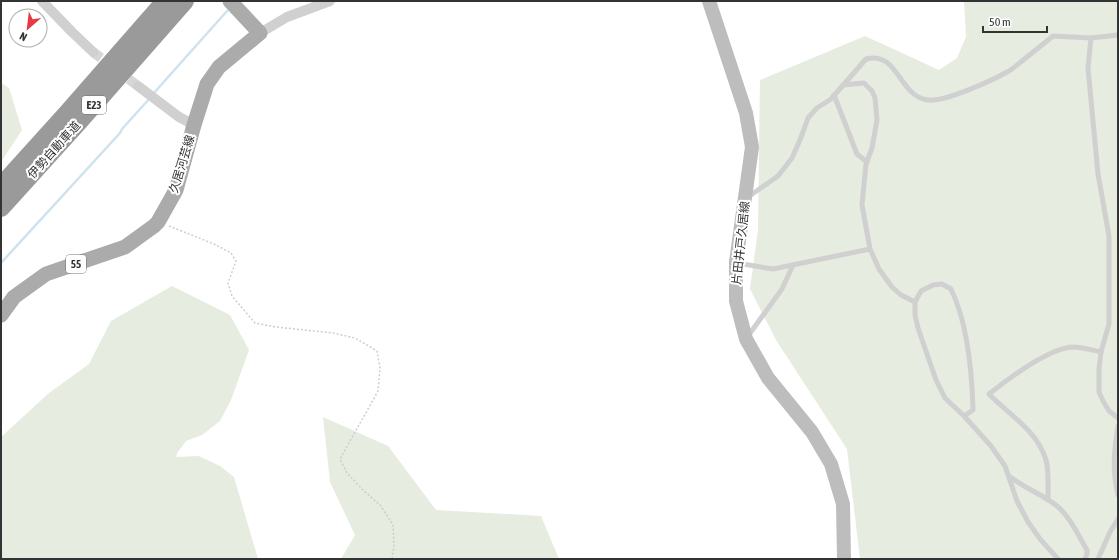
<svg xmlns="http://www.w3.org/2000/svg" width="1119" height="560" viewBox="0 0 1119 560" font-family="'Asap Condensed','Noto Sans JP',sans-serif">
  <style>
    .green { fill: #e6ecdf }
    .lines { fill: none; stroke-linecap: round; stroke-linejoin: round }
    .stream { stroke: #cfe2ee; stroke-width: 2.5 }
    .street-tunnel { stroke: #d6d6d6; stroke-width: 10; stroke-dasharray: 10 5; stroke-linecap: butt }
    .path { stroke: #cdcdcd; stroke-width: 1.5; stroke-dasharray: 2 2; stroke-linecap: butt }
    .lane { stroke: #d0d0d0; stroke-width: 5 }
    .street { stroke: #d0d0d0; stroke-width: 10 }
    .secondary { stroke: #bdbdbd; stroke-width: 14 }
    .primary { stroke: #ababab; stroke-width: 15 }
    .highway { stroke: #9a9a9a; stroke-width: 18 }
    .labels { text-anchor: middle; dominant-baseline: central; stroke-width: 4; stroke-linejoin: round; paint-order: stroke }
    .shield { fill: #fff; stroke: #707070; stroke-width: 1 }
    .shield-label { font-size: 11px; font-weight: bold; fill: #333 }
    .street-label { font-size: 12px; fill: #333; stroke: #fff }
  </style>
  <rect width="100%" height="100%" fill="#fff"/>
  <g class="green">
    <path d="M964 1H1118V559H860L847 449 776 340 750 289 758 230 760 80 865 36 939 70 957 58 966 37Z"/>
    <path d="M1 83 9 88 22 130 1 162Z"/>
    <path d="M172 286 230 315 249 350 231 400 220 421 202 435 186 441 177 453 176 457 199 456 220 466 234 477 258 559H1V437L49 393 89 364 111 321Z"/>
    <path d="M323 417 388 446 436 510 541 516 559 559H341L355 535 330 482Z"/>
  </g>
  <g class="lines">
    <g class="stream">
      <path d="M153 94 227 11"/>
      <path d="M1 263 120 133 122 129 150 98"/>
    </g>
    <path class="street-tunnel" d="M93 52 138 86"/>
    <path class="path" d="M169 226 214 244 231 253 236 261 228 283 232 296 255 323 276 327 333 333 355 338 377 351 380 368 378 391 340 459 347 473 362 489 381 506 393 525 394 546 392 559"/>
    <g class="lane">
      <path d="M1091 38 1088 68 1098 174 1109 236V324L1101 352 1099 369V392L1103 401 1109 411 1118 418"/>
      <path d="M843 85 864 83 872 91 875 98 877 120 872 148 866 164 862 205 870 249 879 269 892 287 901 295 915 302"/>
      <path d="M834 95 857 154 867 162"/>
      <path d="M748 197 778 176 792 158 800 140 808 118 817 108 831 99 866 59C898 50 899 97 928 100 945 102 991 81 1007 72 1013 69 1017 65 1022 61 1032 53 1042 45 1053 36L1091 38 1118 35"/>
      <path d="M737 263 773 269 870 249"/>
      <path d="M748 336 782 289 793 265"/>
      <path d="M964 416 973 410C972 373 967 322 951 289L942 284 933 285 921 291 915 302V315L918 328 936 380 945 398 964 416 991 446 1005 466 1017 501 1028 522 1040 539 1058 559"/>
      <path d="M1118 426C1114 451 1112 470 1118 495"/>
      <path d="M1009 476C1024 488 1042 494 1057 506 1070 517 1078 535 1087 550V554L1085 559"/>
      <path d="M1048 500C1048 488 1049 471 1046 460 1037 430 1009 415 989 394 1008 379 1049 348 1073 347 1082 347 1092 350 1101 352"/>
      <path d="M1098 559 1110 532 1118 519"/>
    </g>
    <g class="street">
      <path d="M42 1 72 32 93 52"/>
      <path d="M260 33 287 17 330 1"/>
      <path d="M138 86 179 117 194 125"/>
    </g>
    <path class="secondary" d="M709 1 746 113 752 147 736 262V301L746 339 768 378 812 432 831 464 843 504 844 559"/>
    <path class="primary" d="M1 315 14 297 46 274 125 247 154 226 158 222 176 190 194 125 207 84 219 67 260 33 230 1"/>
    <g class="highway">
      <path d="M1 186 67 113 165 1"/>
      <path d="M1 208 78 123 185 1"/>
    </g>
  </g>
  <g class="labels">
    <g class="shield">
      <rect x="82" y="96" width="24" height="18" rx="3"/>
      <rect x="66" y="255" width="20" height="18" rx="3"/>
    </g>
    <g class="shield-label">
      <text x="94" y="105">E23</text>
      <text x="76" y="264">55</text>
    </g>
    <g class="street-label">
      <text transform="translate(54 150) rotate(-48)">伊勢自動車道</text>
      <text transform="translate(182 164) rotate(-73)">久居河芸線</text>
      <text transform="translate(741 243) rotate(-84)">片田井戸久居線</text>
    </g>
  </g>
  <rect width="1119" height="560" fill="none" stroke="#333333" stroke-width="4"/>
  <g transform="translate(28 28) rotate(208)"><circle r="19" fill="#ffffff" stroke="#adadad"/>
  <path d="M0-3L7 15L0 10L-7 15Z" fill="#e63946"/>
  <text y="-6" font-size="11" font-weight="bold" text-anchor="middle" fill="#333333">N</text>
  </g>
  <path d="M983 26v6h64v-6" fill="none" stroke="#333333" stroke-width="2"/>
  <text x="989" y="26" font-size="12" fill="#333333" stroke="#ffffff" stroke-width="3" paint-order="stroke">50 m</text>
</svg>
